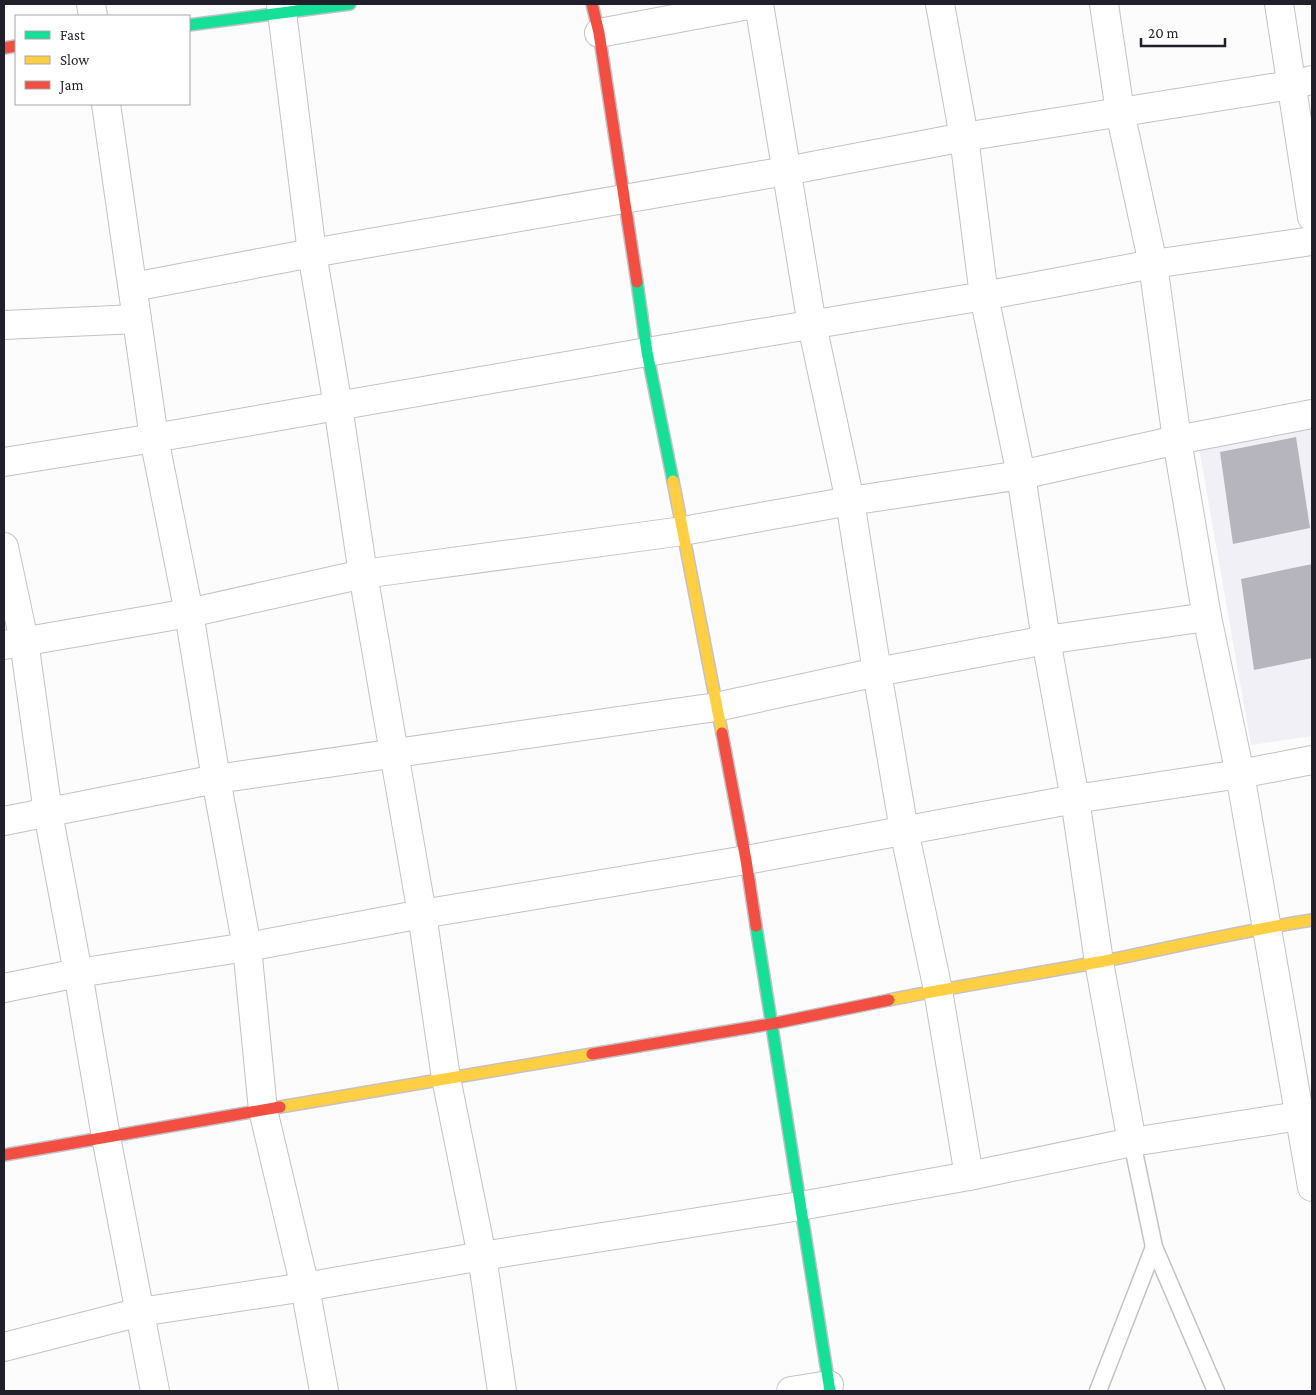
<svg xmlns="http://www.w3.org/2000/svg" width="1316" height="1395" viewBox="0 0 1316 1395" font-family="'Crimson Pro',serif">
  <style>
    .built { fill: #f1f0f7 }
    .building { fill: #b6b4bc }
    .lines { fill: none; stroke-linecap: round; stroke-linejoin: round }
    .lane-casing { stroke: #c3c1c7; stroke-width: 19 }
    .street-casing { stroke: #c3c1c7; stroke-width: 30 }
    .fast-casing { stroke: #c3c1c7; stroke-width: 14 }
    .slow-casing { stroke: #c3c1c7; stroke-width: 14 }
    .jam-casing { stroke: #c3c1c7; stroke-width: 14 }
    .lane { stroke: #fff; stroke-width: 16 }
    .street { stroke: #fff; stroke-width: 28 }
    .fast { stroke: #16e098; stroke-width: 11 }
    .slow { stroke: #ffcf43; stroke-width: 11 }
    .jam { stroke: #f24e42; stroke-width: 11 }
  </style>
  <rect width="100%" height="100%" fill="#fcfcfc"/>
  <path class="built" d="M1312 428V736L1251 745 1199 448Z"/>
  <g class="building">
    <path d="M1296 437 1310 528 1233 544 1220 452Z"/>
    <path d="M1312 564V658L1254 670 1241 579Z"/>
  </g>
  <g class="lines">
    <defs>
      <g id="lane">
        <path d="M1132 1142 1154 1247 1216 1391"/>
        <path d="M1098 1391 1154 1247"/>
      </g>
      <g id="street">
        <path d="M91 4 93 16"/>
        <path d="M281 4 312 253 338 406 363 574 422 914 446 1078 482 1256 502 1391"/>
        <path d="M759 4 812 325 850 501 877 672 904 830 938 990 969 1176"/>
        <path d="M940 4 964 137 984 296 1021 475 1046 640 1075 799 1099 962 1132 1142"/>
        <path d="M1104 4 1120 112 1153 264 1177 440 1207 617 1240 774 1312 1187"/>
        <path d="M1279 4 1312 217"/>
        <path d="M599 33 754 4"/>
        <path d="M106 104 154 438 189 613 216 779 247 947 263 1110 305 1287 324 1391"/>
        <path d="M133 287 312 253 786 171 964 137 1291 85 1312 80"/>
        <path d="M4 325 137 319"/>
        <path d="M4 462 154 438 647 352 984 296 1153 264 1312 241"/>
        <path d="M4 547 24 641 48 813 78 973 106 1137 155 1391"/>
        <path d="M4 645 189 613 363 574 683 531 850 501 1021 475 1177 440 1312 414"/>
        <path d="M4 821 216 779 716 707 877 672 1046 640 1207 617"/>
        <path d="M4 988 78 973 247 947 422 914 746 860 1075 799 1240 774 1312 760"/>
        <path d="M4 1347 140 1312 305 1287 482 1256 800 1206 969 1176 1132 1142 1312 1114"/>
        <path d="M791 1391 829 1385"/>
      </g>
      <g id="fast">
        <path d="M189 25 350 4"/>
        <path d="M637 282 647 352 673 481"/>
        <path d="M756 926 830 1391"/>
      </g>
      <g id="slow">
        <path d="M673 481 722 733"/>
        <path d="M889 1000C959 986 1029 975 1099 962 1170 948 1240 931 1312 920"/>
        <path d="M280 1107 592 1054"/>
      </g>
      <g id="jam">
        <path d="M592 4 599 33 637 282"/>
        <path d="M4 48 16 46"/>
        <path d="M722 733 746 860 756 926"/>
        <path d="M592 1054 771 1024 889 1000"/>
        <path d="M4 1155 280 1107"/>
      </g>
    </defs>
    <use href="#lane" class="lane-casing"/>
    <use href="#street" class="street-casing"/>
    <use href="#fast" class="fast-casing"/>
    <use href="#slow" class="slow-casing"/>
    <use href="#jam" class="jam-casing"/>
    <use href="#lane" class="lane"/>
    <use href="#street" class="street"/>
    <use href="#fast" class="fast"/>
    <use href="#slow" class="slow"/>
    <use href="#jam" class="jam"/>
  </g>
  <rect width="1316" height="1395" fill="none" stroke="#211f29" stroke-width="10"/>
  <rect x="15" y="15" width="175" height="90" fill="#ffffff" stroke="#a6a5a9"/>
  <rect x="25" y="31" width="25" height="8" fill="#16e098" stroke="#a6a5a9"/>
  <text x="60" y="40" font-size="15" fill="#211f29">Fast</text>
  <rect x="25" y="56" width="25" height="8" fill="#ffcf43" stroke="#a6a5a9"/>
  <text x="60" y="65" font-size="15" fill="#211f29">Slow</text>
  <rect x="25" y="81" width="25" height="8" fill="#f24e42" stroke="#a6a5a9"/>
  <text x="60" y="90" font-size="15" fill="#211f29">Jam</text>
  <path d="M1141 38v8h84v-8" fill="none" stroke="#211f29" stroke-width="2.5"/>
  <text x="1148" y="38" font-size="15" fill="#211f29" stroke="#ffffff" stroke-width="4" paint-order="stroke">20 m</text>
</svg>
